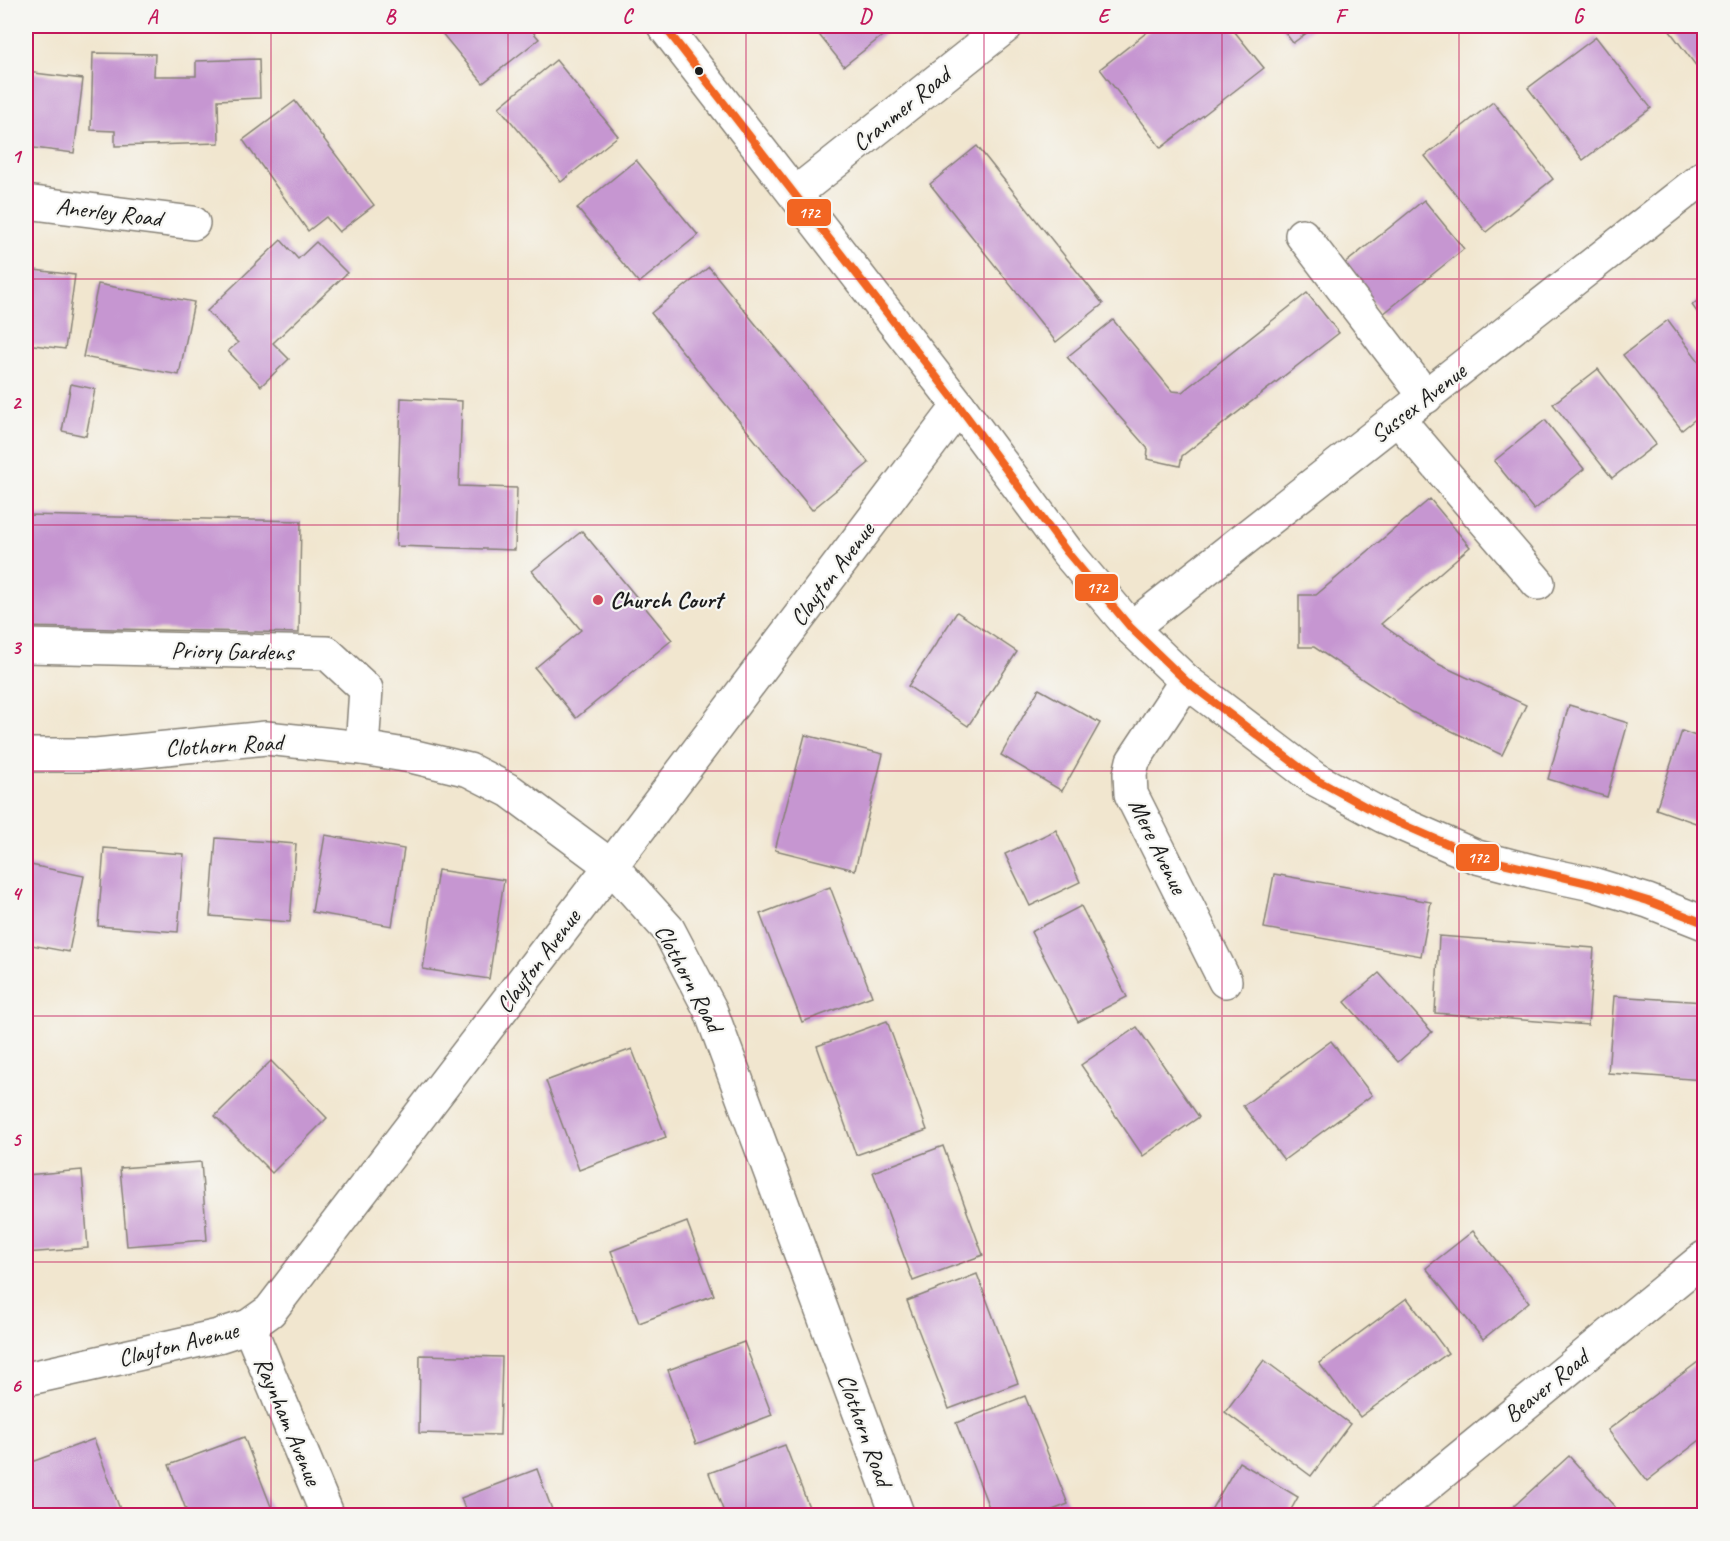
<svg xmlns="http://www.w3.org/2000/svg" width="1730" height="1541" viewBox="0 0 1730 1541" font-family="Caveat,sans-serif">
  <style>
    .building { fill: #c696d1 }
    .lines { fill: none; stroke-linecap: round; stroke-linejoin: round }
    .minor-casing { stroke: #868176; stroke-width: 36 }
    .minor { stroke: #fff; stroke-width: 33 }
    .bus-1-casing { stroke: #f6f6f2; stroke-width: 12 }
    .bus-1 { stroke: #f26522; stroke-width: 8 }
    .grid { fill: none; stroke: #c2185b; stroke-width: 1.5; stroke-opacity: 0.55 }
    .bus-dot { fill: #1c1c1c; stroke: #f6f6f2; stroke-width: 2 }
    .poi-dot { fill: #d1495b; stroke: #f6f6f2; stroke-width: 2 }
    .labels { text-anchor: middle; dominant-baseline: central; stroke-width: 4.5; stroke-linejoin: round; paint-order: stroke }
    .street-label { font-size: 24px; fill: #1c1c1c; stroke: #f6f6f2 }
    .poi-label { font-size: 24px; font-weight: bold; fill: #1c1c1c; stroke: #f6f6f2; text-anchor: start }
    .line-badge { stroke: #f6f6f2; stroke-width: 2 }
    .badge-label { font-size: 16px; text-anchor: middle; font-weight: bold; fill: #fff }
    .neatline { fill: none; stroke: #c2185b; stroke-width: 2 }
    .grid-label { font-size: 20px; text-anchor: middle; font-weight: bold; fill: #c2185b }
  </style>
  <rect width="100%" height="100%" fill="#f6f6f2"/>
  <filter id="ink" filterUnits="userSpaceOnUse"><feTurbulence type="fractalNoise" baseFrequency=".0167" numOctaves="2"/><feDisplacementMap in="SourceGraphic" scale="12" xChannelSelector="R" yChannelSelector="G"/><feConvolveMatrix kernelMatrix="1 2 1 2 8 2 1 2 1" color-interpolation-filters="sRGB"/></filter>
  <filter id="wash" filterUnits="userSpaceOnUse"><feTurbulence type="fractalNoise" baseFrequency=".008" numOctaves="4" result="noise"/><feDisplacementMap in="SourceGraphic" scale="24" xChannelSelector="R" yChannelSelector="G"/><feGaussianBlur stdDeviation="1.35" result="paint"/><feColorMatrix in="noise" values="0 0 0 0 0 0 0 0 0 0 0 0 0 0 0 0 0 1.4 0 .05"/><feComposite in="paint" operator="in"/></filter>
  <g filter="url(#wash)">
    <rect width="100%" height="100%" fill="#f1e6cf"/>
    <g id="blocks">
      <g class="building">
        <path d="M436 26H528L539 39 483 83Z"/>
        <path d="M812 26H889L891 29 844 66Z"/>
        <path d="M1155 26H1230L1264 68 1161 148 1100 69Z"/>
        <path d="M1280 26H1316L1293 43Z"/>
        <path d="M1666 26H1704V61L1697 67Z"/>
        <path d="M1596 37 1651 108 1583 160 1528 88Z"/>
        <path d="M93 53 155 54 154 76H196V61L259 59 260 98 218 100 219 143 115 146V131L91 130Z"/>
        <path d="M556 60 618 136 561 182 499 107Z"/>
        <path d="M26 72 83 79 74 153 26 147Z"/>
        <path d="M295 101 374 205 339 232 326 217 308 231 243 140Z"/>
        <path d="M1493 102 1553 179 1486 232 1425 156Z"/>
        <path d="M977 146 1103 304 1056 342 930 184Z"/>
        <path d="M636 160 698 235 639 283 577 208Z"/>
        <path d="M1424 200 1464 249 1383 314 1343 265Z"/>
        <path d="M281 240 298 259 316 242 347 273 273 343 289 359 261 386 228 351 238 343 207 311Z"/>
        <path d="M709 267 869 463 812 510 651 313Z"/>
        <path d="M26 269 75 275 65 349 26 344Z"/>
        <path d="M98 284 194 302 179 375 83 357Z"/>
        <path d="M1307 293 1339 333 1182 456 1180 466 1147 459 1148 449 1067 357 1113 320 1172 391 1182 392Z"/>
        <path d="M1704 296V322L1692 305Z"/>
        <path d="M1668 320 1704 368V412L1682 430 1623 355Z"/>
        <path d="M1598 369 1656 444 1612 478 1553 404Z"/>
        <path d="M71 384 95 389 86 436 62 431Z"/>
        <path d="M401 398 462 401 459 486 517 488 515 550 396 546Z"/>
        <path d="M1545 420 1584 469 1534 510 1494 461Z"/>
        <path d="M1430 499 1470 547 1381 624 1436 663 1526 705 1502 755 1412 712 1314 647H1299V595H1316Z"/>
        <path d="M26 515 301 521 299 633 26 627Z"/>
        <path d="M582 531 672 640 576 718 535 668 581 630 532 571Z"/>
        <path d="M957 612 1017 652 968 726 908 686Z"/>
        <path d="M1039 689 1100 723 1062 791 1001 755Z"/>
        <path d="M1569 705 1628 723 1607 797 1548 779Z"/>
        <path d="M1682 731 1704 739V826L1656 809Z"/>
        <path d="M805 735 883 754 855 870 775 850Z"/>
        <path d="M1056 830 1080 882 1030 906 1005 854Z"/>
        <path d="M325 835 404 849 392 926 312 912Z"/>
        <path d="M216 838 296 844 290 922 210 916Z"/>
        <path d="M104 848 184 854 178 932 98 926Z"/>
        <path d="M26 864 84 876 69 952 26 944Z"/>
        <path d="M438 870 504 880 489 979 423 969Z"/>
        <path d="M1274 874 1431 902 1421 956 1264 928Z"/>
        <path d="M830 887 872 996 802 1022 760 914Z"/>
        <path d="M1081 906 1127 997 1078 1022 1031 932Z"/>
        <path d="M1439 936 1594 948 1588 1025 1435 1013Z"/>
        <path d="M1379 973 1432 1032 1398 1062 1345 1002Z"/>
        <path d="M1614 996 1704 1002V1080L1608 1073Z"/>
        <path d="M887 1021 927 1130 856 1155 817 1046Z"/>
        <path d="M1137 1027 1199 1117 1143 1156 1081 1065Z"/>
        <path d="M1331 1041 1372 1095 1284 1160 1243 1106Z"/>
        <path d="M632 1049 666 1137 579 1170 546 1081Z"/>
        <path d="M271 1061 327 1118 272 1173 215 1116Z"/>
        <path d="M943 1146 983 1255 913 1281 873 1172Z"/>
        <path d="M201 1162 207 1240 127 1246 120 1168Z"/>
        <path d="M82 1170 88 1248 26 1253V1175Z"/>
        <path d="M687 1222 714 1295 639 1323 611 1251Z"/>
        <path d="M1473 1231 1529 1302 1483 1339 1426 1268Z"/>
        <path d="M977 1274 1018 1383 949 1409 907 1301Z"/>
        <path d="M1407 1298 1448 1353 1360 1417 1319 1363Z"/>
        <path d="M744 1342 772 1415 696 1444 668 1370Z"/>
        <path d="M420 1355 502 1357 500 1435 419 1433Z"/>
        <path d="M1264 1360 1350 1424 1311 1476 1225 1412Z"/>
        <path d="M1698 1362 1704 1370V1437L1647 1481 1608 1430Z"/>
        <path d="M1025 1396 1068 1504 1040 1515H992L956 1423Z"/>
        <path d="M244 1437 272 1509 254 1515H188L169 1465Z"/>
        <path d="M94 1439 121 1512 110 1515H36L26 1487V1464Z"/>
        <path d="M785 1445 812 1515H725L709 1473Z"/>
        <path d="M1569 1456 1615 1507 1605 1515H1504Z"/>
        <path d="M1239 1462 1298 1497 1288 1515H1208Z"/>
        <path d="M537 1469 554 1515H467L461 1498Z"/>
      </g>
    </g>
  </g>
  <g filter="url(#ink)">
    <use href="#blocks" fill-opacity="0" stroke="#868176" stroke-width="1.5"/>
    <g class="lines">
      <defs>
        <g id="minor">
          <path d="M664 26 959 406 1067 552 1131 628 1186 681 1315 779 1383 816 1477 857 1535 872 1592 884 1648 901 1704 923"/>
          <path d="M796 193 1006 26"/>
          <path d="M26 202 193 223"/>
          <path d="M1302 235 1426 397"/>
          <path d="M1398 419 1538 583"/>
          <path d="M1131 628 1704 177"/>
          <path d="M26 646 327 653 366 689 362 748"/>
          <path d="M1186 681 1133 761 1130 774 1131 794 1225 981"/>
          <path d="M26 755H96L266 738 362 748 411 756 469 770 510 791 611 866 668 929 710 1009 898 1516"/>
          <path d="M249 1326 328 1516"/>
          <path d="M26 1379 218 1336 249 1326 270 1311 611 866 959 406"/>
          <path d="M1389 1516 1704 1258"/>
        </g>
      </defs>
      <use href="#minor" class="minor-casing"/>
      <use href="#minor" class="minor"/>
      <defs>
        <path id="bus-1" d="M664 26 959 406 1067 552 1131 628 1186 681 1315 779 1383 816 1477 857 1592 884 1648 901 1704 923"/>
      </defs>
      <use href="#bus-1" class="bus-1-casing"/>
      <use href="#bus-1" class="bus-1"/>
    </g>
  </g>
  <path class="grid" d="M271 26V1516M508 26V1516M746 26V1516M984 26V1516M1222 26V1516M1459 26V1516M26 279H1704M26 525H1704M26 771H1704M26 1016H1704M26 1262H1704"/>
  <circle class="bus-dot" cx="699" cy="71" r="5"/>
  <circle class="poi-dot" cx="598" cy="600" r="6"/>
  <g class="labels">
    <g class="street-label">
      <text transform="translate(901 109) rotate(-39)">Cranmer Road</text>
      <text transform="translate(109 212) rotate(7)">Anerley Road</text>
      <text transform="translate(1418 403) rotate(-38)">Sussex Avenue</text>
      <text transform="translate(832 574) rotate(-53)">Clayton Avenue</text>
      <text transform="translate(232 651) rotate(1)">Priory Gardens</text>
      <text transform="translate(224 745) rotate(-3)">Clothorn Road</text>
      <text transform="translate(1158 846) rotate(64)">Mere Avenue</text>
      <text transform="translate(538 961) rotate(-53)">Clayton Avenue</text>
      <text transform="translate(689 978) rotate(62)">Clothorn Road</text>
      <text transform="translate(178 1344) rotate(-14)">Clayton Avenue</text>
      <text transform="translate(1546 1386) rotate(-39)">Beaver Road</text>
      <text transform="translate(288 1421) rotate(67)">Raynham Avenue</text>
      <text transform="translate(865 1430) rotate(70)">Clothorn Road</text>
    </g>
    <g class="poi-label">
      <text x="610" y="600">Church Court</text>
    </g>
  </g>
  <g class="line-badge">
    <rect x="786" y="198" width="46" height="29" rx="6" fill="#f26522"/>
    <rect x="1074" y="573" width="45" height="29" rx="6" fill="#f26522"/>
    <rect x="1455" y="843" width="45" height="29" rx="6" fill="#f26522"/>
  </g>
  <g class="badge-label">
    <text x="809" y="218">172</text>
    <text x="1097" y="593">172</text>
    <text x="1478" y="863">172</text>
  </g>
  <rect width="1730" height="1541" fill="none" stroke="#f6f6f2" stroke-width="66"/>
  <rect x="33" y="33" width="1664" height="1475" class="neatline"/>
  <g class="grid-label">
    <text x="152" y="23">A</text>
    <text x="390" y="23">B</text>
    <text x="627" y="23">C</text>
    <text x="865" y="23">D</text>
    <text x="1103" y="23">E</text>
    <text x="1340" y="23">F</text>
    <text x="1578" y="23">G</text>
    <text x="16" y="163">1</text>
    <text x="16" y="409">2</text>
    <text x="16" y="654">3</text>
    <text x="16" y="900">4</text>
    <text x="16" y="1146">5</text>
    <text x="16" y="1392">6</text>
  </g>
</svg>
